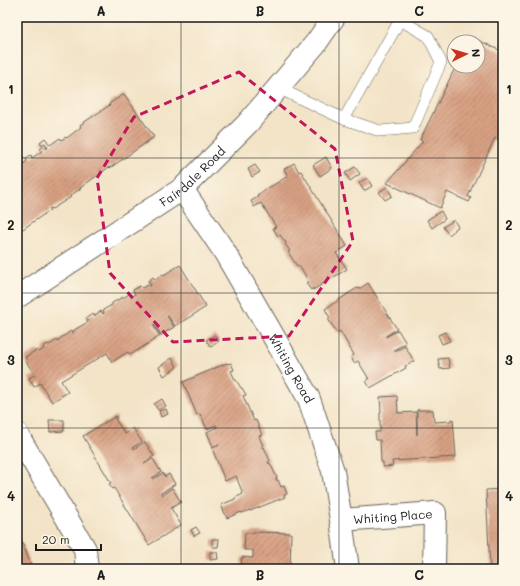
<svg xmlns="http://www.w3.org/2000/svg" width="520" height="586" viewBox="0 0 520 586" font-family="Mali,sans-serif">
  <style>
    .building { fill: url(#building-hatch) }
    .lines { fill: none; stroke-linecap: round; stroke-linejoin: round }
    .service-casing { stroke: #676258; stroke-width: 12 }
    .minor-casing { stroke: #676258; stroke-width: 24 }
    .tertiary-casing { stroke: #676258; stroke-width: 24 }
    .service { stroke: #fff; stroke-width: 11 }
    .minor { stroke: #fff; stroke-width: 22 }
    .tertiary { stroke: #fff; stroke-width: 22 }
    .marked { fill: none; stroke: #c2185b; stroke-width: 3; stroke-dasharray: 8 5; stroke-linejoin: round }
    .grid { fill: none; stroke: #1c1c1c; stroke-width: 1; stroke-opacity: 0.55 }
    .labels { text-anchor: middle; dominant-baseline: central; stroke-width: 3; stroke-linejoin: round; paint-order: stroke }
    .street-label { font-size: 12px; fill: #1c1c1c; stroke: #fcf5e5 }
    .neatline { fill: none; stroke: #1c1c1c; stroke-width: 1.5 }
    .grid-label { font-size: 13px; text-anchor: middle; font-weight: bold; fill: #1c1c1c }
  </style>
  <defs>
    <pattern id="building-hatch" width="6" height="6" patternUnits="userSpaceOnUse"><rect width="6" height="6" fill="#d8a083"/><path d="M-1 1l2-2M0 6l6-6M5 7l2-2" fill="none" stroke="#ae826a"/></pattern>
  </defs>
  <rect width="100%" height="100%" fill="#fcf5e5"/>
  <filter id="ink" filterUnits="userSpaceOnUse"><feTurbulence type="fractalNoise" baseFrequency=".025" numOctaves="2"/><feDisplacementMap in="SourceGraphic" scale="8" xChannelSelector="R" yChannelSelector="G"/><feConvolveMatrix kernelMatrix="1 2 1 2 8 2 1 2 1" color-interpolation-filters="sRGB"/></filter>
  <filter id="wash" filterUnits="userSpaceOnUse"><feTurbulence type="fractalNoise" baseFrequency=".012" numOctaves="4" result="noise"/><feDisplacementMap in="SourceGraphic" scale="16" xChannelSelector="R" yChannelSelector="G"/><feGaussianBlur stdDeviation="0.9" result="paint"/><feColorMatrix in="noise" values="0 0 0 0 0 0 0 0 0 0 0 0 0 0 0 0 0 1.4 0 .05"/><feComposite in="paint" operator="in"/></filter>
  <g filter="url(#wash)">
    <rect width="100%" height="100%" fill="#f3e4c8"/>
    <g id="blocks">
      <g class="building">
        <path d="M470 36 503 52V139L502 141 495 138 468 196 471 198 469 202 447 192 440 208 387 183 423 141 420 140 456 66H478V42H467Z"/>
        <path d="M124 94 154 137 110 168 109 167 80 188V189L70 196 71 197 52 209 51 208 49 209 50 210 23 229 22 228 19 229 18 230 19 231 17 233V170L22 167 17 161V156L21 154 24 158 21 159 24 164 27 161 26 158 31 155 32 158 42 151 40 149 45 146 46 148H48L45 143 42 145 40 142 45 138 50 145 60 138 61 140 66 137 67 138 81 127 80 125 110 105 109 104Z"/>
        <path d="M326 157 332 168 320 176 313 165Z"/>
        <path d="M294 163 299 172 301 171 347 246 336 253 347 269 313 290V288L311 290 306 283 308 282 304 273 298 265 297 266 288 252 290 251 285 244 286 243V242H285L280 235 278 236 273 228 276 227 261 203 254 207 251 201 258 197 257 195 288 176 284 169Z"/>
        <path d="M255 165 260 172 252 177 248 169Z"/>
        <path d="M355 167 360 174 350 181 345 173Z"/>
        <path d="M367 178 372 186 364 191 359 183Z"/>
        <path d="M387 187 392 196 385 200 379 192Z"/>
        <path d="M441 211 445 219 432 228 427 220Z"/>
        <path d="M454 220 458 227 455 229V230L449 235 443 227Z"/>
        <path d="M180 265 206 307 175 326 168 316H167L174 327 161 335 154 324 153 325 160 336 130 355 128 352 112 362 107 353 61 381 68 392 52 402 40 383 34 387 29 378 35 375 25 360 27 359 25 357 37 350 39 352 44 349 43 347 48 344 49 345 57 340 58 342 59 341 58 340 71 331 72 333 74 332V330L88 322 86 318 93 314 94 316 101 311 103 314 104 313 103 310 112 305V303L123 297V298L129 294 131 297 135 294 133 290 140 286 142 288 148 285 149 286 151 285 148 281 153 277 155 280 163 274 164 276 166 275 165 274Z"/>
        <path d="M368 283 397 329 386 336V337L398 330 406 343 394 350 395 351 405 346 414 361 405 366 406 368 370 388 366 381 369 379 358 361 354 363 351 357 354 355 340 331 337 333 328 319 330 318 325 309 357 288 359 289Z"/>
        <path d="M445 332 450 341 442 344 438 335Z"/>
        <path d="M215 335 219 341 211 347 206 340Z"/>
        <path d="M172 358 177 367 164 376 159 367Z"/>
        <path d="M448 358 450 368 440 369 438 359Z"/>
        <path d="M227 363 228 364 231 363 234 370 231 371 235 380H236L241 388H242L246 395 243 396 254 421 256 420 262 435 259 436 263 446H262V448L264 447 270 461 268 462 269 464 270 463 277 478 276 479V480H278L281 487 284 486 287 494 284 495 285 497 250 511V510L242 513 241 512 227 518 221 505 235 499V498L243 494 236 476 225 481 212 448 219 445 213 447 207 432 217 427 216 425 207 429 200 414 197 415 183 382Z"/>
        <path d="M397 396 398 413 416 412 417 435V410H433L434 422 451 421V419H453L456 457 392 461 393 466 383 467V462H381L380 440H376L375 432H380V413H381L380 397Z"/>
        <path d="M162 399 166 406 158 410 154 404Z"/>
        <path d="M166 409 168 414 161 417 159 411Z"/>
        <path d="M116 416 117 418 115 419 125 434 133 428 142 442 133 447 134 449 145 442 154 456 144 463V464L153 459 161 472 152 478 153 479 163 473 165 477 169 474 175 484 161 493 162 495 172 488 181 502 171 508 181 525 149 545 114 488 112 489 109 484 111 483 83 436Z"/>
        <path d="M49 420H64V431L50 432Z"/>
        <path d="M503 489V569H490L486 490Z"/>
        <path d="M196 527 200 533 194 536 191 530Z"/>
        <path d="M17 531 26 552 32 569H17Z"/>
        <path d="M253 532 291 533 290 569H253V568L241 567 242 557 253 558V550H244L245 533H253Z"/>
        <path d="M212 539H219L218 547H212Z"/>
        <path d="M210 552H217L218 559 210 560Z"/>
      </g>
    </g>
  </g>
  <g filter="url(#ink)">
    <use href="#blocks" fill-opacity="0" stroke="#676258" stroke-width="1"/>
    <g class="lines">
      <defs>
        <g id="service">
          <path d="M278 88 344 119 380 131 413 128 441 62 428 36 395 17"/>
          <path d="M344 119 400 20"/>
        </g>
        <g id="minor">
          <path id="s1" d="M182 189 224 251 271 332 309 399 333 471 341 520 348 569"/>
          <path d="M17 434 85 549 87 569"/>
          <path id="s2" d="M341 520 435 513 434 569"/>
        </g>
        <g id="tertiary">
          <path id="s3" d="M17 297 182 189 247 124 316 43 334 17"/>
        </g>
      </defs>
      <use href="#service" class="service-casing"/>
      <use href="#minor" class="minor-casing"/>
      <use href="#tertiary" class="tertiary-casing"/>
      <use href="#service" class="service"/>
      <use href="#minor" class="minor"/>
      <use href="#tertiary" class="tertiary"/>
    </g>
  </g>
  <path class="marked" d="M239 72 335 149 353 241 289 336 173 342 110 273 97 178 134 117Z"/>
  <path class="grid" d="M181 17V569M339 17V569M17 158H503M17 293H503M17 428H503"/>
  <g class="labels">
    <g class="street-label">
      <text stroke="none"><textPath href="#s3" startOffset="213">Fairdale Road</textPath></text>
      <text stroke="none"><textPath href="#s1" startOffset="210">Whiting Road</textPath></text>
      <text stroke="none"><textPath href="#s2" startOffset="52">Whiting Place</textPath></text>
    </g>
  </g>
  <rect width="520" height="586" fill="none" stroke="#fcf5e5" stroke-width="44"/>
  <g transform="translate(466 54) rotate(85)"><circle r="19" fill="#fcf5e5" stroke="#a29e95"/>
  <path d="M0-3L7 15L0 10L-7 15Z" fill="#c8321e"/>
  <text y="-6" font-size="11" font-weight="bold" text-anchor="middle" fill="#1c1c1c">N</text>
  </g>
  <path d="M36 544v6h65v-6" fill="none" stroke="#1c1c1c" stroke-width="2"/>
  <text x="42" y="544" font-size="12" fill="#1c1c1c" stroke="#fcf5e5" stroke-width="3" paint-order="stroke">20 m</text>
  <rect x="22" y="22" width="476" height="542" class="neatline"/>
  <g class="grid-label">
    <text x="101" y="16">A</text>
    <text x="260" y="16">B</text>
    <text x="419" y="16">C</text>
    <text x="11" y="94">1</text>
    <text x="509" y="94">1</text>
    <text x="11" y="230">2</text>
    <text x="509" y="230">2</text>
    <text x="11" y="365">3</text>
    <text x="509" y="365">3</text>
    <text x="11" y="501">4</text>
    <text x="509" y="501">4</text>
    <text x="101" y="580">A</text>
    <text x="260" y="580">B</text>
    <text x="419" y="580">C</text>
  </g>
</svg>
